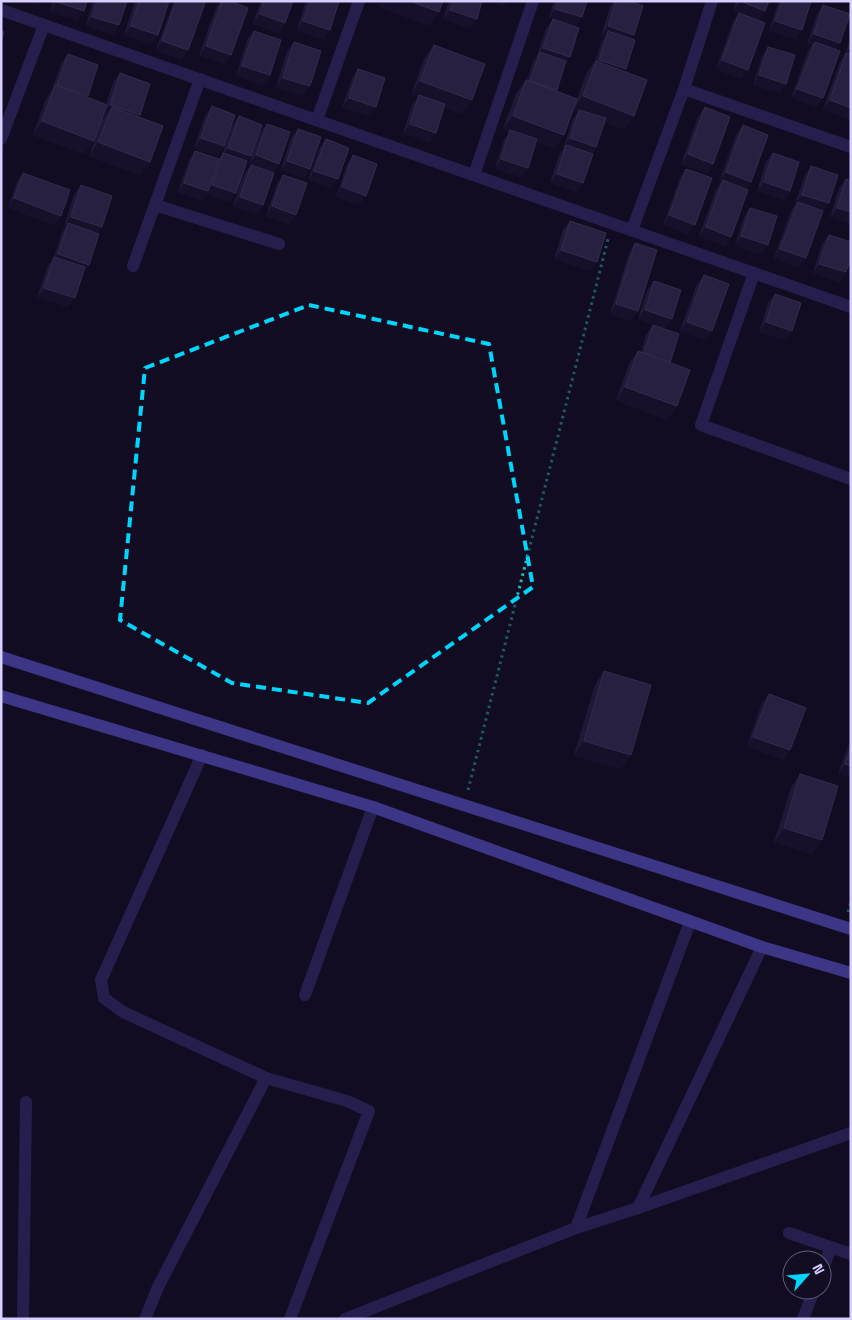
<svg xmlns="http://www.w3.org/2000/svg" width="852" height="1320" viewBox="0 0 852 1320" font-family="'Space Grotesk',sans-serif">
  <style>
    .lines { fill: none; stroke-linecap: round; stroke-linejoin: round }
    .path { stroke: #2cb7b5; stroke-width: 3; stroke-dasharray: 2.5 4; stroke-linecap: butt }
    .minor { stroke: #3e3783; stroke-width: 12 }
    .secondary { stroke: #7267ff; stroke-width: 12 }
    .wall { fill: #312651 }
    .shaded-wall { fill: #1d1437 }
    .building { fill: #423864; stroke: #5a507c }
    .marked { fill: none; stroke: #00d6fb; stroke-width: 4; stroke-dasharray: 10 6; stroke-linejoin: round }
  </style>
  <rect width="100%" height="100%" fill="#120d23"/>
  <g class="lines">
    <g class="path">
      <path d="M468 790 608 239"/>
      <path d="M848 912 851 902"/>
    </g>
    <g class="minor">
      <path d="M1 10 851 307"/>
      <path d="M684 89 851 147"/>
      <path d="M317 120 359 1"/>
      <path d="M1 139 44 25"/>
      <path d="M474 175 533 1"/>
      <path d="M155 205 279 244"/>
      <path d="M632 230 684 89 712 1"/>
      <path d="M133 266 200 79"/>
      <path d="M754 273 701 425 851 479"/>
      <path d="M202 755 101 980 104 998 123 1012 266 1078 347 1101 369 1111 290 1319"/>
      <path d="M305 995 373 807"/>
      <path d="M638 1208 762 947"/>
      <path d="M576 1228 690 922"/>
      <path d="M789 1233 851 1254"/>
      <path d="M822 1270 831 1248"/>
      <path d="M23 1319 26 1102"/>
      <path d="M145 1319 158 1287 266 1078"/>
      <path d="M345 1319 576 1228 638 1208 851 1133"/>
      <path d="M803 1319 814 1290"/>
    </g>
    <g class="secondary">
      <path d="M1 657 851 929"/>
      <path d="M1 696 373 807 762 947 851 973"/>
    </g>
  </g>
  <g class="wall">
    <path d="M53 1H87L77 20 50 12Z"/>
    <path d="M93 1H127L113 35 86 26Z"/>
    <path d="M135 1H169L158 35 151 44 124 35Z"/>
    <path d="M174 1H199L188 50 181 59 156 50Z"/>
    <path d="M221 1H230L225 64 199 55 216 8Z"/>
    <path d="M261 1H293L279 33 253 23Z"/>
    <path d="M306 1H339L330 30 323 39 297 30Z"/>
    <path d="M449 1H482L477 19 470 28 443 19Z"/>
    <path d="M554 1H587L575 27 570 57 566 62 556 91 577 99 586 74 595 61 602 41 605 37 601 36 610 7 614 1H644L641 6 631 39 624 71 625 129 605 122 596 147 592 154 577 192 550 183 559 155 564 148H563L573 119 578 112 573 110 555 149 536 142 521 177 495 168 504 140 509 132 503 129 516 94 526 80H527L533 62 537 56 546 29 553 19 549 18Z"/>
    <path d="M736 1H769L765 11 759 20 733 11Z"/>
    <path d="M779 1H811L795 39 769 31Z"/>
    <path d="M823 5 840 43 835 50 816 107 791 98 808 51 812 45 807 44 817 15Z"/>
    <path d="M739 13 741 79 716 69 733 22Z"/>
    <path d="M254 31 270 75 263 85 236 76 247 40Z"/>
    <path d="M851 38V115L849 119 823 109 840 62 844 56Z"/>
    <path d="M294 42 303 96 276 87 287 52Z"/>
    <path d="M434 45 462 114 444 107 436 133 429 142 403 133 412 105 418 97 411 95 424 59Z"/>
    <path d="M768 47 786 84 779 93 753 85 762 56Z"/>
    <path d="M68 54 87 97 106 104 113 83 120 73 140 115 139 117 150 162 140 175 89 156 102 120 106 115 103 114 84 154 33 135 46 99 52 90 61 64Z"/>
    <path d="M358 69 369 116 342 107 352 79Z"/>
    <path d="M212 106 224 146 218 156 194 148 205 116Z"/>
    <path d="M705 107 713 164 707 173 681 164 698 117Z"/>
    <path d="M239 116 246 163 236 193 229 202 206 194V193L201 200 178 192 189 160 195 151 218 160 222 155 232 126Z"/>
    <path d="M267 124 279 164 273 173 249 164 260 133Z"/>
    <path d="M743 125 746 189 725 246 699 236 716 190 721 182H719L736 135Z"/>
    <path d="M298 129 310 169 304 178 281 170 291 138Z"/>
    <path d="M326 139 331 188 308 180 319 149Z"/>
    <path d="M773 153 790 191 784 200 757 191 766 162Z"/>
    <path d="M353 155 359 205 336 197 347 165Z"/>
    <path d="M251 165 263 205 257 214 233 206 244 174Z"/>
    <path d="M811 166 829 203 823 211 799 267 774 258 791 211 796 204H795L805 175Z"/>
    <path d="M686 169 688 234 663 225 680 178Z"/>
    <path d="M23 173 55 225 8 208 17 182Z"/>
    <path d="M283 175 296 215 289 224 266 216 277 184Z"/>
    <path d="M846 179 851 224 830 217 839 188Z"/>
    <path d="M81 185 102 227 97 233 89 265 84 272 68 307 37 297 48 266 53 259 62 233 66 226H64L74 195Z"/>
    <path d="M750 208 768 245 761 254 735 246 744 217Z"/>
    <path d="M570 221 590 271 554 259 563 230Z"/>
    <path d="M829 235 846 272 840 282 813 273 822 244Z"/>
    <path d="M635 243 631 321 610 314 629 253Z"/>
    <path d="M704 275 706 340 680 331 697 284Z"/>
    <path d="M654 281 672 319 665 328 638 319 647 291Z"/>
    <path d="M775 294 786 340 759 332 768 303Z"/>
    <path d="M653 325 670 363 677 406 667 420 616 400 629 364 638 351 641 352 646 335Z"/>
    <path d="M604 671 621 769 574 755 595 685Z"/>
    <path d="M769 694 784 760 747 746 762 703Z"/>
    <path d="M851 739V778L838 773Z"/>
    <path d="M800 774 822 840 812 854 774 842 791 788Z"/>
  </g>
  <g class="shaded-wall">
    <path d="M25 1H41L38 6Z"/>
    <path d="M381 1H410L439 12 429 26 378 7Z"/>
    <path d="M489 1H507L504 7Z"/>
    <path d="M625 1H644L641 7Z"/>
    <path d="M740 1 765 11 759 20 733 11Z"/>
    <path d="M57 2 84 11 77 20 50 12Z"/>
    <path d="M555 9 582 17 575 27 549 18Z"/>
    <path d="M450 10 477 19 470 28 443 19Z"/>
    <path d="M260 14 285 23 279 33 253 23Z"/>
    <path d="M92 17 119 25 113 35 86 26Z"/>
    <path d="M303 21 330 30 323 39 297 30Z"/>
    <path d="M775 21 802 30 795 39 769 31Z"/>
    <path d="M131 26 158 35 151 44 124 35Z"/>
    <path d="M608 26 634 35 628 44 608 31 605 37 601 36Z"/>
    <path d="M814 34 840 43 834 52 815 42 812 45 807 44Z"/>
    <path d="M162 41 188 50 181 59 156 50Z"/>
    <path d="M206 46 231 55 225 64 199 55Z"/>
    <path d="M851 47V59L846 53Z"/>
    <path d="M543 48 570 57 563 66 539 54Z"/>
    <path d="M599 60 626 69 619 78 593 69Z"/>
    <path d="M722 60 748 70 741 79 716 69Z"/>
    <path d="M242 66 270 75 263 85 236 76Z"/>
    <path d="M759 75 786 84 779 93 753 85Z"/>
    <path d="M283 78 310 86 303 96 276 87Z"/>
    <path d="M420 81 472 100 462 114 418 97 419 95 418 97 411 95Z"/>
    <path d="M57 85 88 96 81 105Z"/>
    <path d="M797 89 823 98 816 107 791 98Z"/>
    <path d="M583 96 634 116 625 129 579 112V110L578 112 573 110Z"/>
    <path d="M349 98 376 107 369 116 342 107Z"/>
    <path d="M830 100 851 108V115L849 119 823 109Z"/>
    <path d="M110 105 140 115 134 124 112 107 106 115 103 114Z"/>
    <path d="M513 116 564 135 555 149 503 129Z"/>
    <path d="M42 121 94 141 84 154 33 135Z"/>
    <path d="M410 124 436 133 429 142 403 133Z"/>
    <path d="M201 138 224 146 218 156 194 148Z"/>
    <path d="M570 138 596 147 590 157 566 145 564 148H563Z"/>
    <path d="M98 142 150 162 140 175 89 156Z"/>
    <path d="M228 148 251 156 245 165 223 155Z"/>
    <path d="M688 154 713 164 707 173 681 164Z"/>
    <path d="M256 155 279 164 273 173 249 164Z"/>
    <path d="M501 159 528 168 521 177 495 168Z"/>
    <path d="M287 161 310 169 304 178 281 170Z"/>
    <path d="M314 171 338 179 331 188 308 180Z"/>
    <path d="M726 172 751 182 745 191 723 180 721 182H719Z"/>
    <path d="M557 174 583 183 577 192 550 183Z"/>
    <path d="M764 182 790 191 784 200 757 191Z"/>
    <path d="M184 183 208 191 201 200 178 192Z"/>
    <path d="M212 185 236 193 229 202 206 194Z"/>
    <path d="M342 187 366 196 359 205 336 197Z"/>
    <path d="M802 195 829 203 822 213 798 202 795 204Z"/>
    <path d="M240 197 263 205 257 214 233 206Z"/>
    <path d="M14 198 61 216 55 225 8 208Z"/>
    <path d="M272 206 296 215 289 224 266 216Z"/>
    <path d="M837 208 851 212V224L830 217Z"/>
    <path d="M669 215 695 225 688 234 663 225Z"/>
    <path d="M71 217 102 227 95 236 68 223 66 226H64Z"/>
    <path d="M706 227 731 237 725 246 699 236Z"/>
    <path d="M741 236 768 245 761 254 735 246Z"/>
    <path d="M780 249 806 258 799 267 774 258Z"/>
    <path d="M561 250 597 262 590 271 554 259Z"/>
    <path d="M58 254 89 265 82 274 53 261Z"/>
    <path d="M819 264 846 272 840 282 813 273Z"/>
    <path d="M44 288 75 298 68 307 37 297Z"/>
    <path d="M616 304 638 311 631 321 610 314Z"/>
    <path d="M645 310 672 319 665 328 638 319Z"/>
    <path d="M687 322 712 331 706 340 680 331Z"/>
    <path d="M766 322 792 331 786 340 759 332Z"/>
    <path d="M625 387 677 406 667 420 616 400Z"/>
    <path d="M753 737 790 750 784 760 747 746Z"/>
    <path d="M584 741 631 755 621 769 574 755Z"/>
    <path d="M845 764 851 766V778L838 773Z"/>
    <path d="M784 828 822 840 812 854 774 842Z"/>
  </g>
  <g class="building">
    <path d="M57 1H87L84 11 57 2Z"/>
    <path d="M97 1H127L119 25 92 17Z"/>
    <path d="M139 1H169L158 35 131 26Z"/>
    <path d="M176 1H199L205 3 188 50 162 41Z"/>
    <path d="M222 1H230L248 8 231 55 206 46Z"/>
    <path d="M264 1H293L285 23 260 14Z"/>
    <path d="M310 1H339L330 30 303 21Z"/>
    <path d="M410 1H443L439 12Z"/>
    <path d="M453 1H482L477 19 450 10Z"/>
    <path d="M558 1H587L582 17 555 9Z"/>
    <path d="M616 1H628L643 6 634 35 608 26Z"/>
    <path d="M740 1H769L765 11Z"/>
    <path d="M782 1H811L802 30 775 21Z"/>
    <path d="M823 5 850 14 840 43 814 34Z"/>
    <path d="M739 13 765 23 748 70 722 60Z"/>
    <path d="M553 19 579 28 570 57 543 48Z"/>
    <path d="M1 31 4 32 1 42Z"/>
    <path d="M254 31 281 40 270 75 242 66Z"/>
    <path d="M608 31 635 40 626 69 599 60Z"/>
    <path d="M294 42 321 51 310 86 283 78Z"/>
    <path d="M815 42 840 51 823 98 797 89Z"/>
    <path d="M434 45 485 64 472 100 420 81Z"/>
    <path d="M768 47 795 55 786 84 759 75Z"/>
    <path d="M540 52 566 61 557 90 530 81Z"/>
    <path d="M846 53 851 54V108L830 100Z"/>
    <path d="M68 54 98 65 88 96 57 85Z"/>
    <path d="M596 61 647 80 634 116 583 96Z"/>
    <path d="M358 69 385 78 376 107 349 98Z"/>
    <path d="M120 73 150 84 140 115 110 105Z"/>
    <path d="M526 80 577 99 564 135 513 116Z"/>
    <path d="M55 85 107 105 94 141 42 121Z"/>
    <path d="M419 95 445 104 436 133 410 124Z"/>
    <path d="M212 106 235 115 224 146 201 138Z"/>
    <path d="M112 107 163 126 150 162 98 142Z"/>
    <path d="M705 107 730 117 713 164 688 154Z"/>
    <path d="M579 110 606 118 596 147 570 138Z"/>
    <path d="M239 116 262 125 251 156 228 148Z"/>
    <path d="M267 124 290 132 279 164 256 155Z"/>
    <path d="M743 125 768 135 751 182 726 172Z"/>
    <path d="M298 129 321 137 310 169 287 161Z"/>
    <path d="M510 130 537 139 528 168 501 159Z"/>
    <path d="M326 139 349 148 338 179 314 171Z"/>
    <path d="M566 145 593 154 583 183 557 174Z"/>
    <path d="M195 151 219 159 208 191 184 183Z"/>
    <path d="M223 153 247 161 236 193 212 185Z"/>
    <path d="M773 153 799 162 790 191 764 182Z"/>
    <path d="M353 155 377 164 366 196 342 187Z"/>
    <path d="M251 165 274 173 263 205 240 197Z"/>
    <path d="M811 166 838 175 829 203 802 195Z"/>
    <path d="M686 169 712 178 695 225 669 215Z"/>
    <path d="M23 173 70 190 61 216 14 198Z"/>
    <path d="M283 175 307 183 296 215 272 206Z"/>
    <path d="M846 179 851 181V212L837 208Z"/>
    <path d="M723 180 748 190 731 237 706 227Z"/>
    <path d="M81 185 112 196 102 227 71 217Z"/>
    <path d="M798 202 823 211 806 258 780 249Z"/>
    <path d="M750 208 777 216 768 245 741 236Z"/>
    <path d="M570 221 606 233 597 262 561 250Z"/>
    <path d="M68 223 99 234 89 265 58 254Z"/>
    <path d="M829 235 851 242V258L846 272 819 264Z"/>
    <path d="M635 243 657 250 638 311 616 304Z"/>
    <path d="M54 257 85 267 75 298 44 288Z"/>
    <path d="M704 275 729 284 712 331 687 322Z"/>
    <path d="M654 281 681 290 672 319 645 310Z"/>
    <path d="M775 294 801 303 792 331 766 322Z"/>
    <path d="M653 325 679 334 670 363 644 353Z"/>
    <path d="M638 351 690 370 677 406 625 387Z"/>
    <path d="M604 671 651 685 631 755 584 741Z"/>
    <path d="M769 694 806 708 790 750 753 737Z"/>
    <path d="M851 747V766L845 764Z"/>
    <path d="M800 774 838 786 822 840 784 828Z"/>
  </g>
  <path d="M0 0H852V1320H0ZM309 305 489 344 533 587 368 703 232 683 120 620 145 368Z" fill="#120d23" fill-opacity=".55" fill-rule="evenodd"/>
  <path class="marked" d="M309 305 489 344 533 587 368 703 232 683 120 620 145 368Z"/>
  <rect width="852" height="1320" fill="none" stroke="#d7d0ff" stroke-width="5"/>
  <g transform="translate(807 1275) rotate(63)"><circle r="24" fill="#120d23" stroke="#615b7b"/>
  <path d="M0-4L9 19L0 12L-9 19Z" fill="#00d6fb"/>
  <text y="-8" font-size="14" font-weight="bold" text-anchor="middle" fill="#d7d0ff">N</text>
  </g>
</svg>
